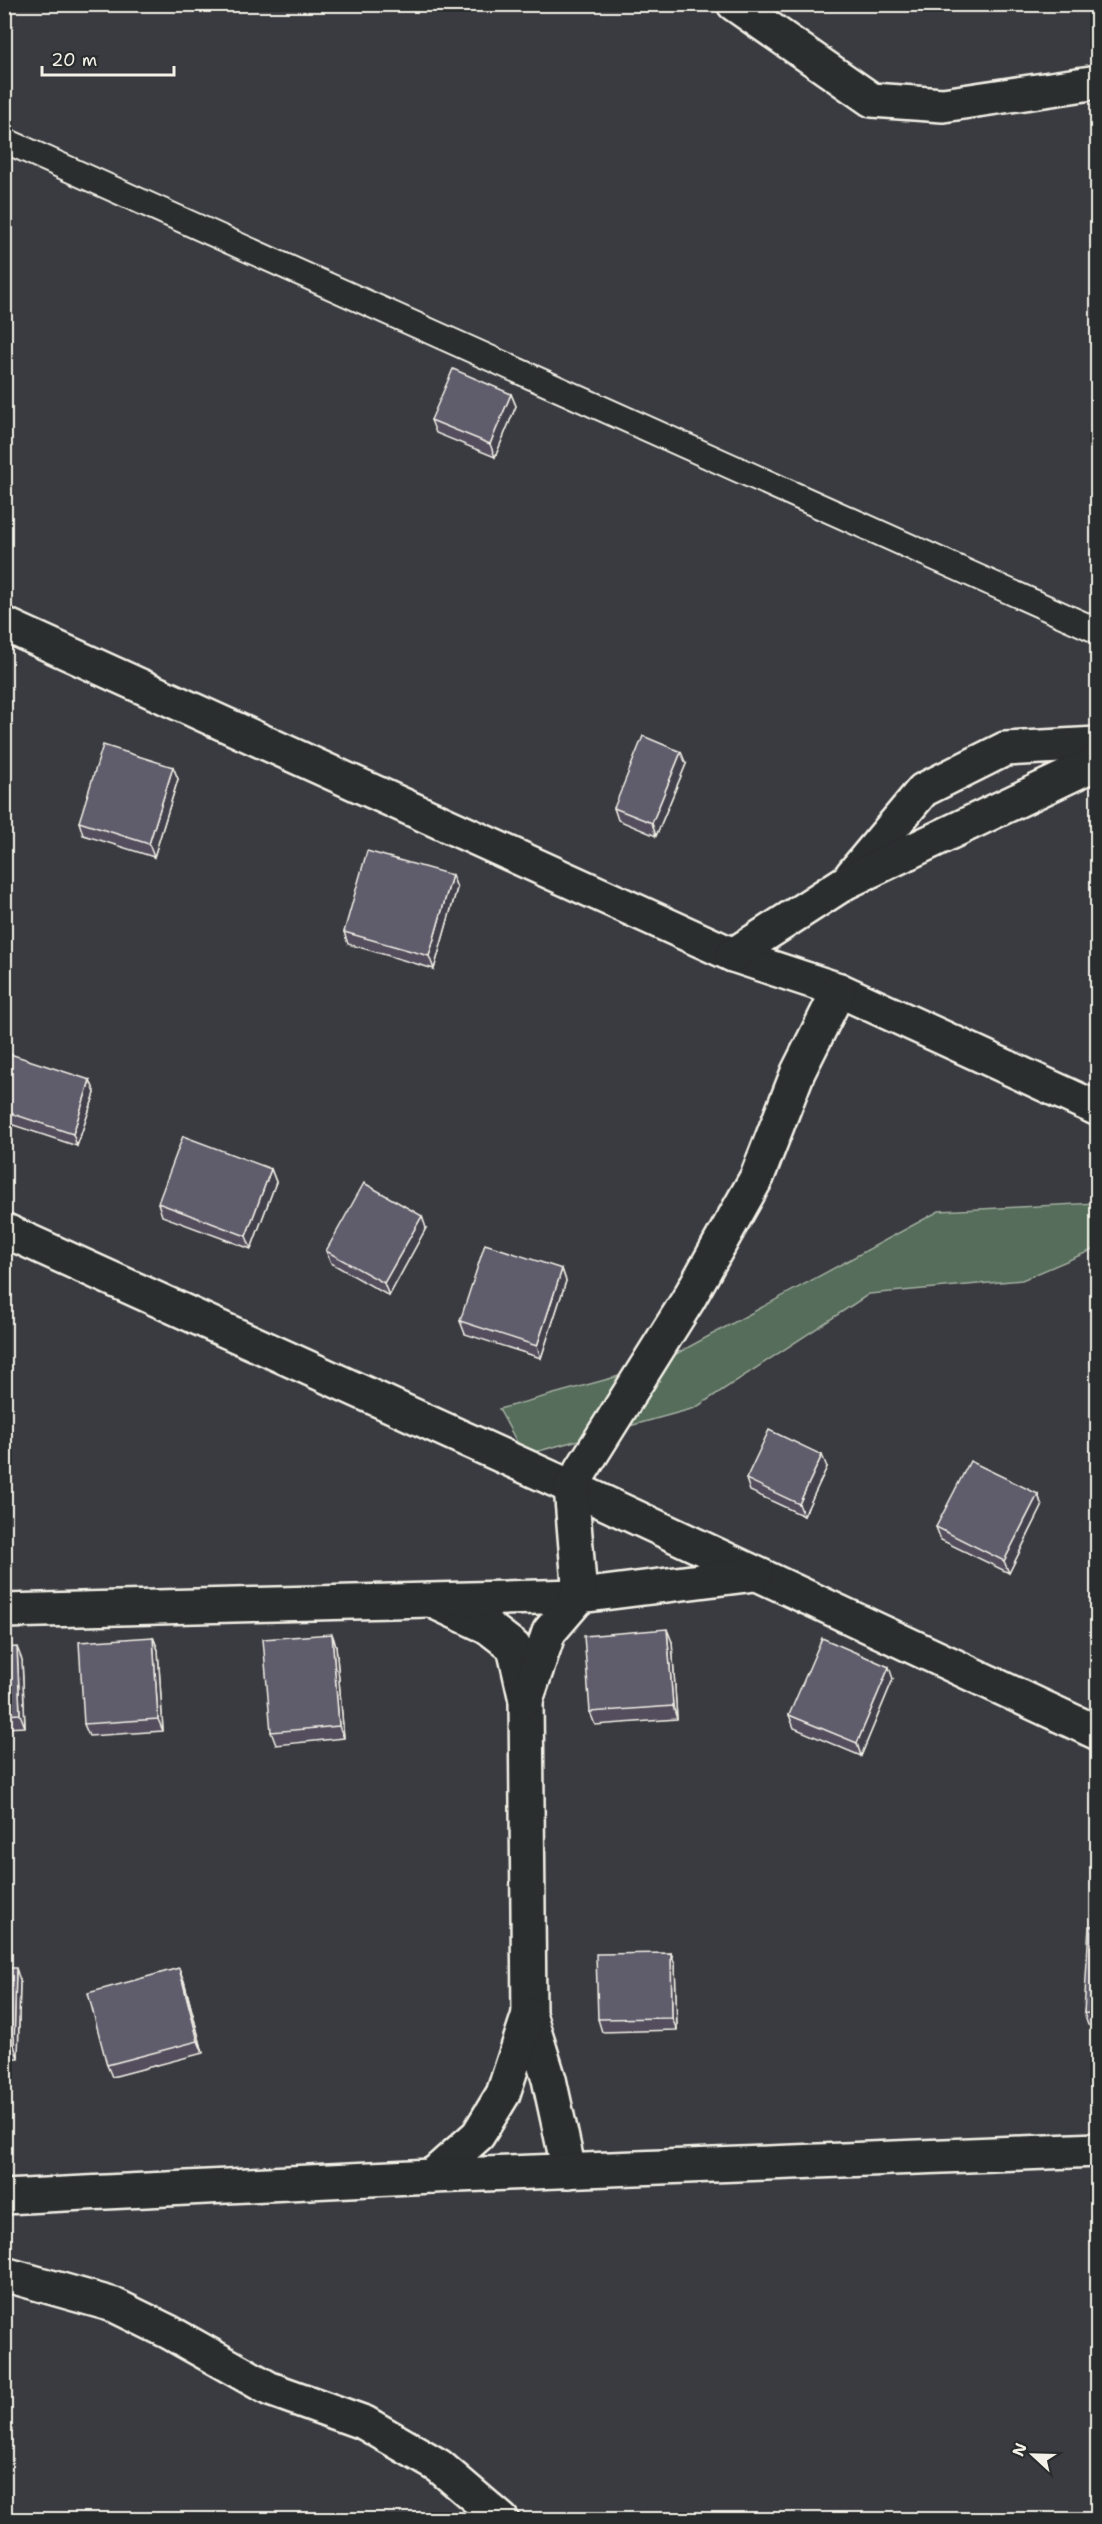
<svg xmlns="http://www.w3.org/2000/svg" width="1102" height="2524" viewBox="0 0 1102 2524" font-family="'Shantell Sans',sans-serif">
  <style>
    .green { fill: #546d5a; stroke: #a4afa1; stroke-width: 1.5 }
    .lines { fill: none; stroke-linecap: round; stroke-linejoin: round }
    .service-casing { stroke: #f4f1e8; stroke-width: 28 }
    .minor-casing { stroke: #f4f1e8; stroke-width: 38 }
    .tertiary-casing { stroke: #f4f1e8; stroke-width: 38 }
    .service { stroke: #2a2d2e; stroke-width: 24 }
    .minor { stroke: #2a2d2e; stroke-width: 33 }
    .tertiary { stroke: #2a2d2e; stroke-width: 33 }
    .wall { fill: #524e5d; stroke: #f4f1e8; stroke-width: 1.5 }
    .shaded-wall { fill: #42404c; stroke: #f4f1e8; stroke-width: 1.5 }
    .building { fill: #5f5b6c; stroke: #f4f1e8; stroke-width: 1.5 }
  </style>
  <rect width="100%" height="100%" fill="#3a3b41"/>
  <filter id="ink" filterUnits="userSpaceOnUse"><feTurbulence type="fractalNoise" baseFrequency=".0167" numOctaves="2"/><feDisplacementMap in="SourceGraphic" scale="12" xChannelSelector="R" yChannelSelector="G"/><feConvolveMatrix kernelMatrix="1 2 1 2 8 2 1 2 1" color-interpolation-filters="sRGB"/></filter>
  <g filter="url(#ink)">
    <path class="green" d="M1097 1203V1248L1022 1280 869 1294 695 1408 524 1455 499 1409 652 1367 939 1211Z"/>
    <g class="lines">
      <defs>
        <path id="service" d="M4 140 1098 631"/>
        <g id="minor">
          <path d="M734 4 872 100 943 105 1098 82"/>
          <path d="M4 624 733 955 839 990 1098 1109"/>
          <path d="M852 875 923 790 1005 749 1098 744"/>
          <path d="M733 955 846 882 1098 762"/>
          <path d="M4 1230 571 1487 1098 1733"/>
          <path d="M437 1603 488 1627 514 1647 526 1700 529 2014 549 2079 569 2171"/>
          <path d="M4 1611 580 1596 755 1574"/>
          <path d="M526 1700 549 1632 580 1596 571 1487 688 1300 757 1177 798 1072 839 990"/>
          <path d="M432 2176 478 2135 503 2094 529 2014"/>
          <path d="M4 2274 114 2305 169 2332 270 2389 365 2423 439 2466 502 2520"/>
        </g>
        <path id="tertiary" d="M4 2197 432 2176 1098 2150"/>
      </defs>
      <use href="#service" class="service-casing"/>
      <use href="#minor" class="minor-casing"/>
      <use href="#tertiary" class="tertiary-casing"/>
      <use href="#service" class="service"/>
      <use href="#minor" class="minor"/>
      <use href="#tertiary" class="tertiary"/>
    </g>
    <g class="wall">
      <path d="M511 394 516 406 495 457 436 433 431 420Z"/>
      <path d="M686 764 656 836 618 820 614 808Z"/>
      <path d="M173 767 178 779 154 857 83 835 79 822Z"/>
      <path d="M452 875 457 888 434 969 348 944 344 932Z"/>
      <path d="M4 1071 90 1080 95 1093 77 1146 4 1122Z"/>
      <path d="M271 1169 276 1182 251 1249 162 1216 158 1203Z"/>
      <path d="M426 1228 389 1296 331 1263 326 1251Z"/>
      <path d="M562 1269 566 1281 541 1358 465 1334 460 1321Z"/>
      <path d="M827 1467 804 1516 750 1491 746 1479Z"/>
      <path d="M1038 1494 1042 1507 1009 1573 941 1540 936 1527Z"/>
      <path d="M332 1634 336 1646 344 1738 276 1745 271 1732Z"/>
      <path d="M153 1637 158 1650 163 1731 89 1736 84 1724Z"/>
      <path d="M672 1642 677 1719 595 1725 590 1712Z"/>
      <path d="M4 1648 22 1660 25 1727 4 1728Z"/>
      <path d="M893 1679 861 1756 794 1728 789 1715Z"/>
      <path d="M1098 1926V2026L1088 2025 1084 2013Z"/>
      <path d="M671 1953 675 1965 677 2030 602 2032 598 2019Z"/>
      <path d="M4 1968 20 1980 18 2058H4Z"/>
      <path d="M184 1981 203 2053 112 2077 107 2065Z"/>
    </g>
    <g class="shaded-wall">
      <path d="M511 394 516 406 495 457 490 444Z"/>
      <path d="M681 752 686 764 656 836 652 823Z"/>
      <path d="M173 767 178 779 154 857 149 844Z"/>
      <path d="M452 875 457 888 434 969 429 956Z"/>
      <path d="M90 1080 95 1093 77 1146 73 1134Z"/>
      <path d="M271 1169 276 1182 251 1249 246 1236Z"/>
      <path d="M422 1216 426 1228 389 1296 384 1283Z"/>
      <path d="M562 1269 566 1281 541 1358 537 1346Z"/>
      <path d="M822 1455 827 1467 804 1516 799 1504Z"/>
      <path d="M1038 1494 1042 1507 1009 1573 1004 1561Z"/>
      <path d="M667 1629 672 1642 677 1719 673 1706Z"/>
      <path d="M332 1634 336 1646 344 1738 339 1726Z"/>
      <path d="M153 1637 158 1650 163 1731 158 1719Z"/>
      <path d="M17 1647 22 1660 25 1727 20 1714Z"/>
      <path d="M889 1667 893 1679 861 1756 857 1743Z"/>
      <path d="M671 1953 675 1965 677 2030 672 2018Z"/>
      <path d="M16 1968 20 1980 18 2058 14 2045Z"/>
      <path d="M179 1968 184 1981 203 2053 198 2041Z"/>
    </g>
    <g class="building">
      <path d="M453 369 511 394 490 444 431 420Z"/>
      <path d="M643 736 681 752 652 823 614 808Z"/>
      <path d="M103 745 173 767 149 844 79 822Z"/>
      <path d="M367 851 452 875 429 956 344 932Z"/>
      <path d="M10 1054 90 1080 73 1134 4 1111V1071Z"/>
      <path d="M183 1136 271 1169 246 1236 158 1203Z"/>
      <path d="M364 1183 422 1216 384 1283 326 1251Z"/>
      <path d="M485 1244 562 1269 537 1346 460 1321Z"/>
      <path d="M769 1430 822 1455 799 1504 746 1479Z"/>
      <path d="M970 1461 1038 1494 1004 1561 936 1527Z"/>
      <path d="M667 1629 673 1706 590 1712 584 1636Z"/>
      <path d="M332 1634 339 1726 271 1732 263 1639Z"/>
      <path d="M153 1637 158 1719 84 1724 79 1642Z"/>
      <path d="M822 1638 889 1667 857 1743 789 1715Z"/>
      <path d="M17 1647 20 1714 4 1715V1648Z"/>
      <path d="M1089 1926H1098V2014L1084 2013Z"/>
      <path d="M671 1953 672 2018 598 2019 596 1954Z"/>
      <path d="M4 1968H16L14 2045H4Z"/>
      <path d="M179 1968 198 2041 107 2065 88 1993Z"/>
    </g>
  </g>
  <rect width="1102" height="2524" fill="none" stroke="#2a2d2e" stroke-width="24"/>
  <rect x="12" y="12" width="1078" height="2500" fill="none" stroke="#f4f1e8" stroke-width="2" filter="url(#ink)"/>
  <g transform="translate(1033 2455) rotate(292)" stroke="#2a2d2e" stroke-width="4.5" paint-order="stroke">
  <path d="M0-4.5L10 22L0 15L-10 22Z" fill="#f4f1e8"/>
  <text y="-9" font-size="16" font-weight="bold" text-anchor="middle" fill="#f4f1e8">N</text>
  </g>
  <path d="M42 66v9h132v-9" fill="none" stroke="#f4f1e8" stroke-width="3"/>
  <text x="51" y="66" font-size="18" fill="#f4f1e8" stroke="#2a2d2e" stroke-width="4.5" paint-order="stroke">20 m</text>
</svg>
